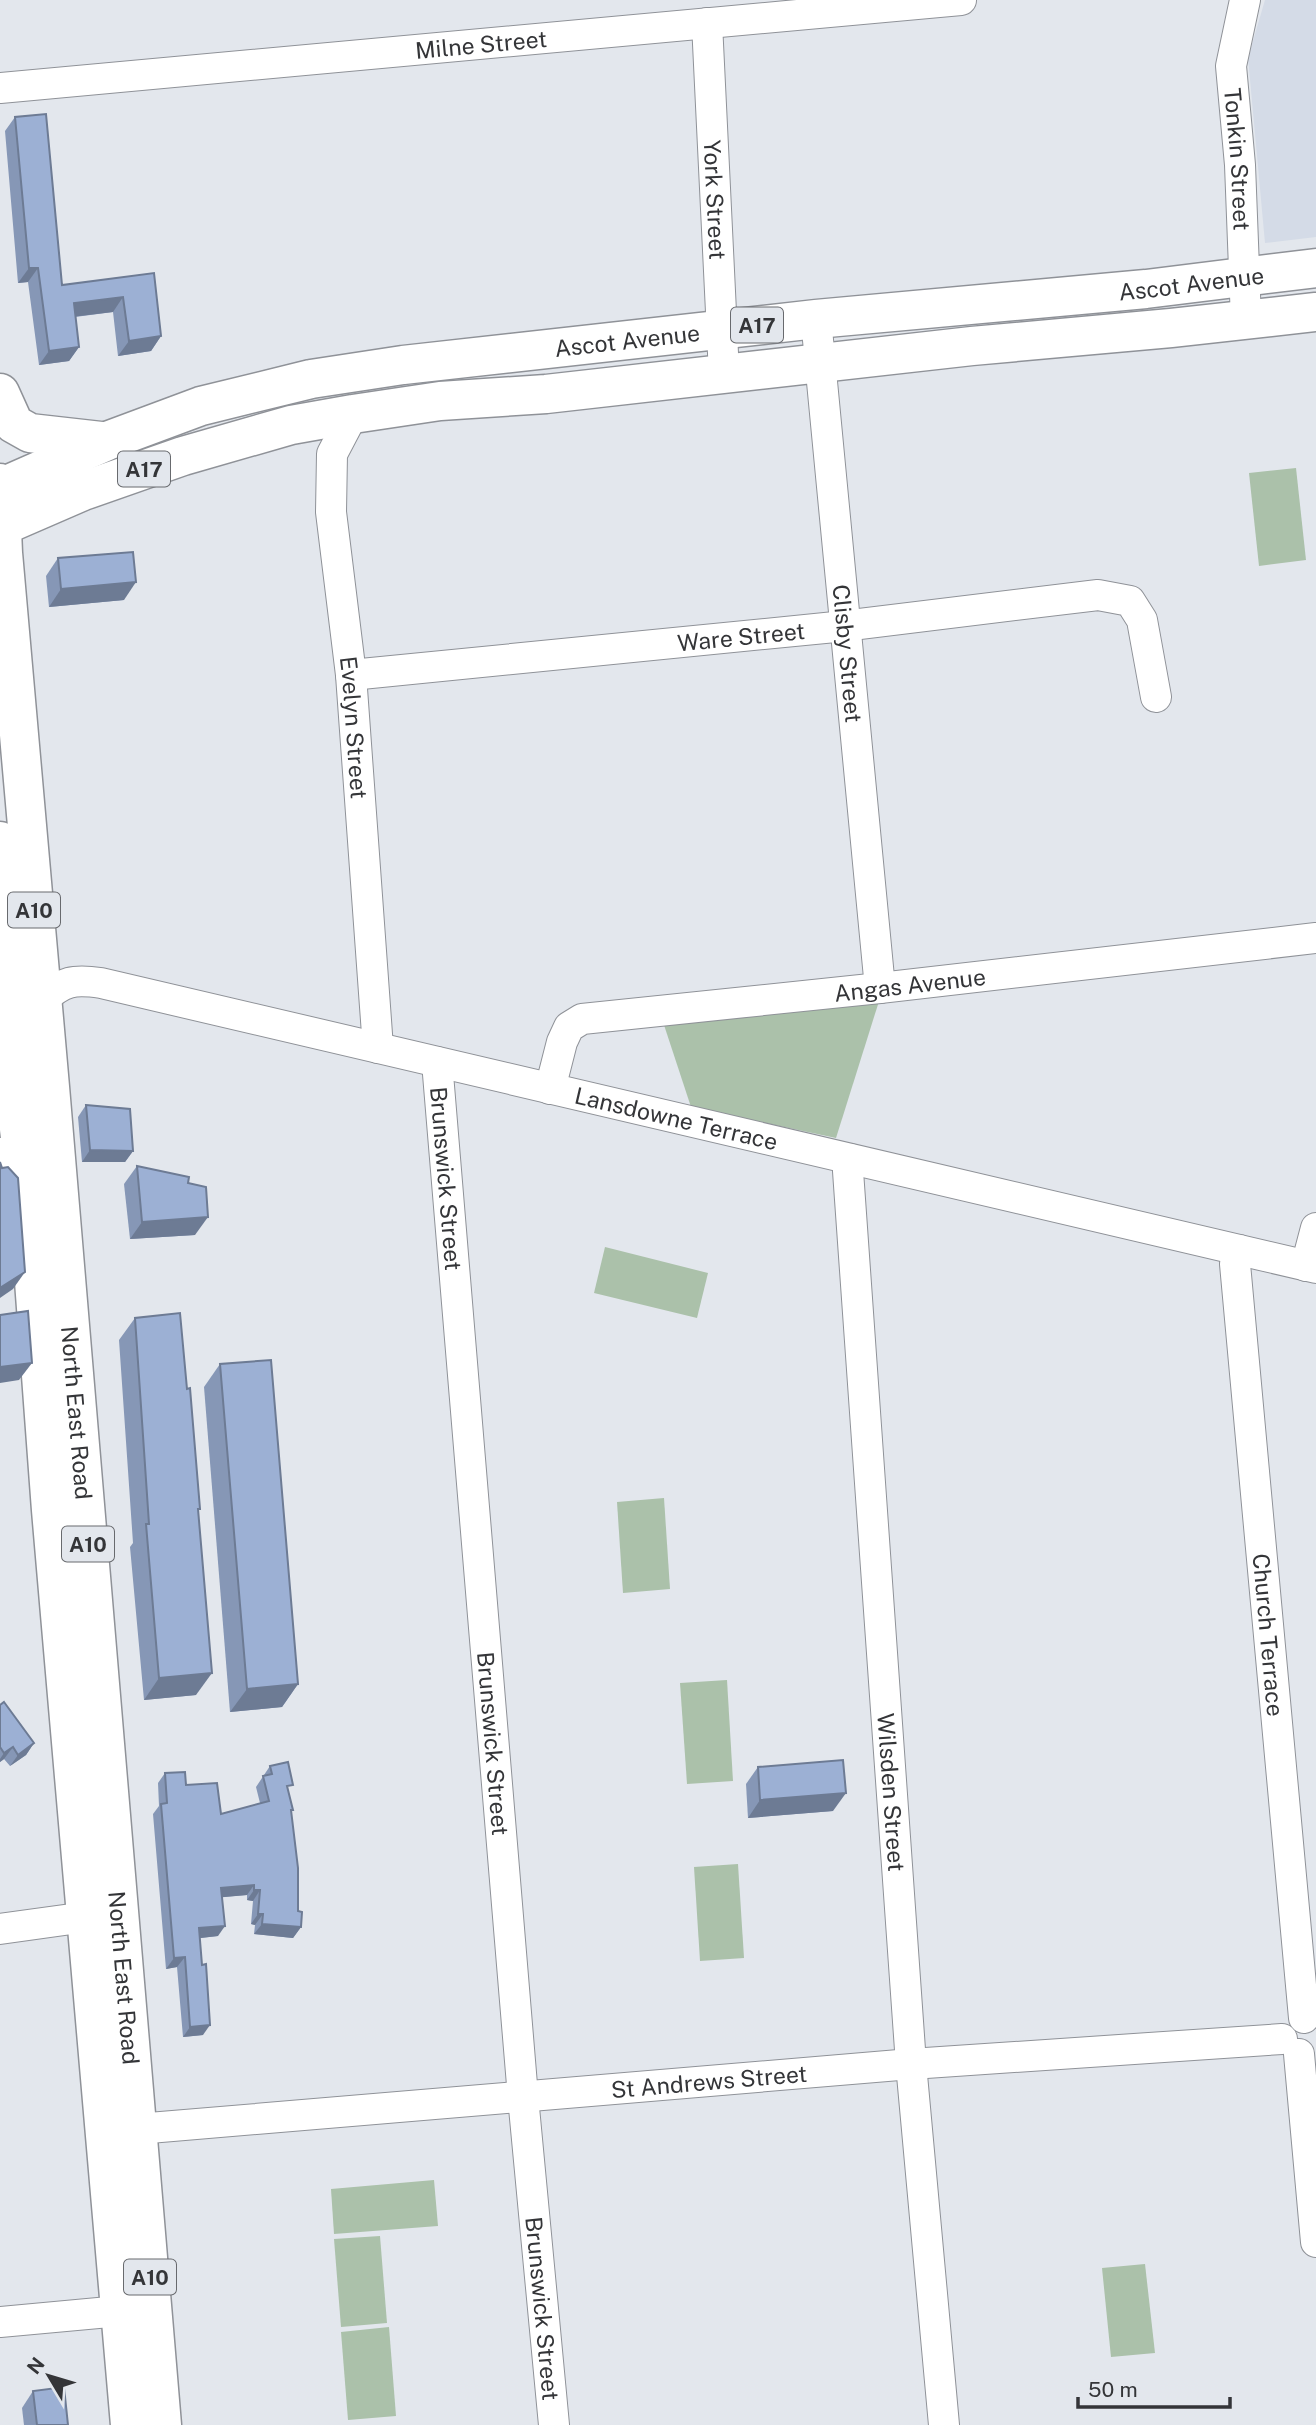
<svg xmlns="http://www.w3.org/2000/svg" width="1316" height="2425" viewBox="0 0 1316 2425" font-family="'Public Sans',sans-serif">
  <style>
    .built { fill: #d4dbe7 }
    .green { fill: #abc1aa }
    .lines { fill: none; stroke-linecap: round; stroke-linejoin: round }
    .minor-casing { stroke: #8f9298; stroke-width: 32 }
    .major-casing { stroke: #8f9298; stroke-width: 41 }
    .highway-casing { stroke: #8f9298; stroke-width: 41 }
    .minor { stroke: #fff; stroke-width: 30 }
    .major { stroke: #fff; stroke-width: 38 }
    .highway { stroke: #fff; stroke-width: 38 }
    .wall { fill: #8697b6 }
    .shaded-wall { fill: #6d7b94 }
    .building { fill: #9cb0d4; stroke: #6d7b94; stroke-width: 2 }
    .labels { text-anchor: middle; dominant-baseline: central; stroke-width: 5; stroke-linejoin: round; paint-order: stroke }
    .shield { fill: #e3e7ed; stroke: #686a6e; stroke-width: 2 }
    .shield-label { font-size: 21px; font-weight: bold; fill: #343538 }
    .street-label { font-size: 23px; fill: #343538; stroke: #e3e7ed }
  </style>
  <rect width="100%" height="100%" fill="#e3e7ed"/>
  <path class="built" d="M1265 0H1316V237L1265 243 1248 58Z"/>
  <g class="green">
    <path d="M1296 468 1306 560 1259 566 1249 473Z"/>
    <path d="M880 998 836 1138 691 1107 664 1025Z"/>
    <path d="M605 1247 708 1273 697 1318 594 1293Z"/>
    <path d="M664 1498 670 1589 623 1593 617 1502Z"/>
    <path d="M727 1680 733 1781 687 1784 680 1683Z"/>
    <path d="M738 1864 744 1958 700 1961 694 1867Z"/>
    <path d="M434 2180 438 2226 334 2234 331 2189Z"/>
    <path d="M380 2236 387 2323 341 2327 334 2239Z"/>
    <path d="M1145 2264 1155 2353 1111 2357 1102 2268Z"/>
    <path d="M389 2327 396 2416 348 2420 341 2332Z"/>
  </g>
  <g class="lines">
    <defs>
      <g id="minor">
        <path id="s1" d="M1245 0 1231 66 1240 165 1246 320"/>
        <path id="s2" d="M707 23 724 374"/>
        <path id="s3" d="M0 88 961 0"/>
        <path id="s4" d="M816 319 880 988"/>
        <path id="s5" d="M353 414 332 454 331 512 351 675 378 1048"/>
        <path id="s6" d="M351 675 835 627 1098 595 1130 601 1142 620 1156 697"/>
        <path id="s7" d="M43 999C64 981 73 979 101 983L1316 1268"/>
        <path id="s8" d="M437 1062 523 2097 554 2425"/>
        <path id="s9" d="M550 1089 562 1042 569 1027 582 1019 880 988 1316 938"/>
        <path id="s10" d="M850 1159 848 1171 911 2064 944 2425"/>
        <path id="s11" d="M1239 1250 1235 1264 1304 2018"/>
        <path d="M1306 1266 1316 1228"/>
        <path d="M0 1929 86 1917"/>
        <path d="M1299 2054 1316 2242"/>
        <path id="s12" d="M137 2129 911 2064 1282 2039"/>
        <path d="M0 2322 120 2311"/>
      </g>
      <path id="major" d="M0 1157 27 1187"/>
      <g id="highway">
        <path d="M0 393 14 424 30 433 101 441"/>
        <path id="s13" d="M0 483 3 553 50 1087 162 2425"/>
        <path id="s14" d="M0 488 107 441 201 406 311 379 403 365 816 319 1146 289 1316 268"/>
        <path d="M0 527 83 491 183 456 291 425 353 414 440 401 546 394 972 346 1171 328 1316 312"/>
        <path d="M0 841 9 919 19 1129 28 1200 51 1510 130 2425"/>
      </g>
    </defs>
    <use href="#minor" class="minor-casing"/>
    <use href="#major" class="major-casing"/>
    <use href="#highway" class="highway-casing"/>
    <use href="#minor" class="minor"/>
    <use href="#major" class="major"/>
    <use href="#highway" class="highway"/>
  </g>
  <g class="wall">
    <path d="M15 117 62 285 154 273 161 336 151 351 118 356 113 312 75 317 79 347 69 361 39 365 28 282 18 283 5 131Z"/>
    <path d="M58 558 124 600 49 607 46 576Z"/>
    <path d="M86 1105 133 1151 125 1162H82L78 1117Z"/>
    <path d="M137 1166 188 1183 195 1235 130 1239 124 1184Z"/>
    <path d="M135 1318 198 1511 196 1695 144 1700 130 1547 133 1543 119 1340Z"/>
    <path d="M220 1364 298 1684 282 1707 230 1712 204 1387Z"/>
    <path d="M0 1705 34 1743 26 1755 10 1766 4 1759 0 1762Z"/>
    <path d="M270 1766 288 1792 291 1813 298 1911 301 1927 293 1938 254 1934 255 1925 251 1924 253 1901 247 1900V1895L222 1897 218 1936 200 1938 203 2035 183 2037 177 1967 166 1969 153 1814 159 1806 158 1783 165 1773 186 1785 221 1814 260 1803 256 1787Z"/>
    <path d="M758 1767 833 1811 748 1818 746 1784Z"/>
    <path d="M33 2391 68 2425H24L22 2408Z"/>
  </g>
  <g class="shaded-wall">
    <path d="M29 268H38L28 282 18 283Z"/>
    <path d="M123 297 113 312 63 318 74 303Z"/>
    <path d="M161 336 151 351 118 356 129 341Z"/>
    <path d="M79 347 69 361 39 365 49 351Z"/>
    <path d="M136 582 124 600 49 607 61 589Z"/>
    <path d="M90 1150 133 1151 125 1162H82Z"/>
    <path d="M208 1217 195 1235 130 1239 142 1222Z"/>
    <path d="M25 1272 13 1289 0 1298V1288Z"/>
    <path d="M32 1363 19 1380 0 1383V1367Z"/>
    <path d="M212 1673 196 1695 144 1700 159 1678Z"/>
    <path d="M298 1684 282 1707 230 1712 247 1689Z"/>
    <path d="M34 1743 26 1755 10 1766 18 1755Z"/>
    <path d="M13 1747 4 1759 0 1762V1759L4 1753Z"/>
    <path d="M846 1793 833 1811 748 1818 760 1800Z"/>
    <path d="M254 1885 247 1895 214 1898 221 1888Z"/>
    <path d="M254 1890H260L253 1901 247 1900Z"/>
    <path d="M258 1914H263L255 1925 251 1924Z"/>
    <path d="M262 1924 301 1927 293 1938 254 1934Z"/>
    <path d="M225 1926 218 1936 192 1939 199 1928Z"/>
    <path d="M185 1957 177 1967 166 1969 174 1958Z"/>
    <path d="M210 2025 203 2035 183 2037 190 2027Z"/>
  </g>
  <g class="building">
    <path d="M46 114 62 285 154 273 161 336 129 341 123 297 74 303 79 347 49 351 38 268H29L15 117Z"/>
    <path d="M133 552 136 582 61 589 58 558Z"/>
    <path d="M86 1105 130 1109 133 1151 90 1150Z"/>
    <path d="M0 1162 2 1168 8 1167 18 1178 25 1272 0 1288Z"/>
    <path d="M137 1166 189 1177 188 1183 206 1187 208 1217 142 1222Z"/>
    <path d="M28 1311 32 1363 0 1367V1315Z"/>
    <path d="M180 1313 187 1389 190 1388 200 1509H198L212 1673 159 1678 146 1524H149L135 1318Z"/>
    <path d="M271 1360 298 1684 247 1689 220 1364Z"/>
    <path d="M4 1702 34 1743 18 1755 13 1747 4 1753 0 1747V1705Z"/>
    <path d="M843 1760 846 1793 760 1800 758 1767Z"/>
    <path d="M288 1762 293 1785 287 1786 293 1810H291L298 1868V1911L302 1912 301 1927 262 1924 263 1914H258L260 1890H254V1885L221 1888 225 1926 199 1928 202 1965 206 1964 210 2025 190 2027 185 1957 174 1958 161 1804 167 1803 165 1773 185 1772 186 1785 217 1783 221 1814 269 1801 263 1776 272 1774 270 1766Z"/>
    <path d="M64 2387 68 2425H37L33 2391Z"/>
  </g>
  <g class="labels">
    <g class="shield">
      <rect x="731" y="307.5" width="52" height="35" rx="5"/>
      <rect x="118" y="451.5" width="52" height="35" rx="5"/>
      <rect x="8" y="892.5" width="52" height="35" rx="5"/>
      <rect x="62" y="1526.5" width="52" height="35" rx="5"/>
      <rect x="124" y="2259.5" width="52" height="35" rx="5"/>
    </g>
    <g class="shield-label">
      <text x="757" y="325">A17</text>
      <text x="144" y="469">A17</text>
      <text x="34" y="910">A10</text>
      <text x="88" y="1544">A10</text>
      <text x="150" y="2277">A10</text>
    </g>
    <g class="street-label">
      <text stroke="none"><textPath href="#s3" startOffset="483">Milne Street</textPath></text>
      <text stroke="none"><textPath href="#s1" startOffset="161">Tonkin Street</textPath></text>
      <text stroke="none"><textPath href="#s2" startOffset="177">York Street</textPath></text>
      <text stroke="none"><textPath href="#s14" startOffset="1216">Ascot Avenue</textPath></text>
      <text stroke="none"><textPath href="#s14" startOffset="649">Ascot Avenue</textPath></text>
      <text stroke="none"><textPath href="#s6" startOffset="392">Ware Street</textPath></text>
      <text stroke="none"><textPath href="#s4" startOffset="336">Clisby Street</textPath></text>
      <text stroke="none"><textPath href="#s5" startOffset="320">Evelyn Street</textPath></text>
      <text stroke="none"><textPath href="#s9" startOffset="410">Angas Avenue</textPath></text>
      <text stroke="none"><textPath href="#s7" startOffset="654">Lansdowne Terrace</textPath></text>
      <text stroke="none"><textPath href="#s8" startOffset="117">Brunswick Street</textPath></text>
      <text stroke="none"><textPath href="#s13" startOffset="933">North East Road</textPath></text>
      <text stroke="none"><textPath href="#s11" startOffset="387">Church Terrace</textPath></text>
      <text stroke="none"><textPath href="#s8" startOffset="684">Brunswick Street</textPath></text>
      <text stroke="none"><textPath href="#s10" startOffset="635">Wilsden Street</textPath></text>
      <text stroke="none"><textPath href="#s13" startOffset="1500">North East Road</textPath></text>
      <text stroke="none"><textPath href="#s12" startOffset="574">St Andrews Street</textPath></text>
      <text stroke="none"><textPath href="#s8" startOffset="1251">Brunswick Street</textPath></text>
    </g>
  </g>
  <g transform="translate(49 2376) rotate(308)" stroke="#e3e7ed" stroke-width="5" paint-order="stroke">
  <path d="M0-5L12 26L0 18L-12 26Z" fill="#343538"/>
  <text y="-10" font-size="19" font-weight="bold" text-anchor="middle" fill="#343538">N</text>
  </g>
  <path d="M1078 2397v10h152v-10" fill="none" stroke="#343538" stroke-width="3.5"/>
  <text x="1088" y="2397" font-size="21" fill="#343538" stroke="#e3e7ed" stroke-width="5" paint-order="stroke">50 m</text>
</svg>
